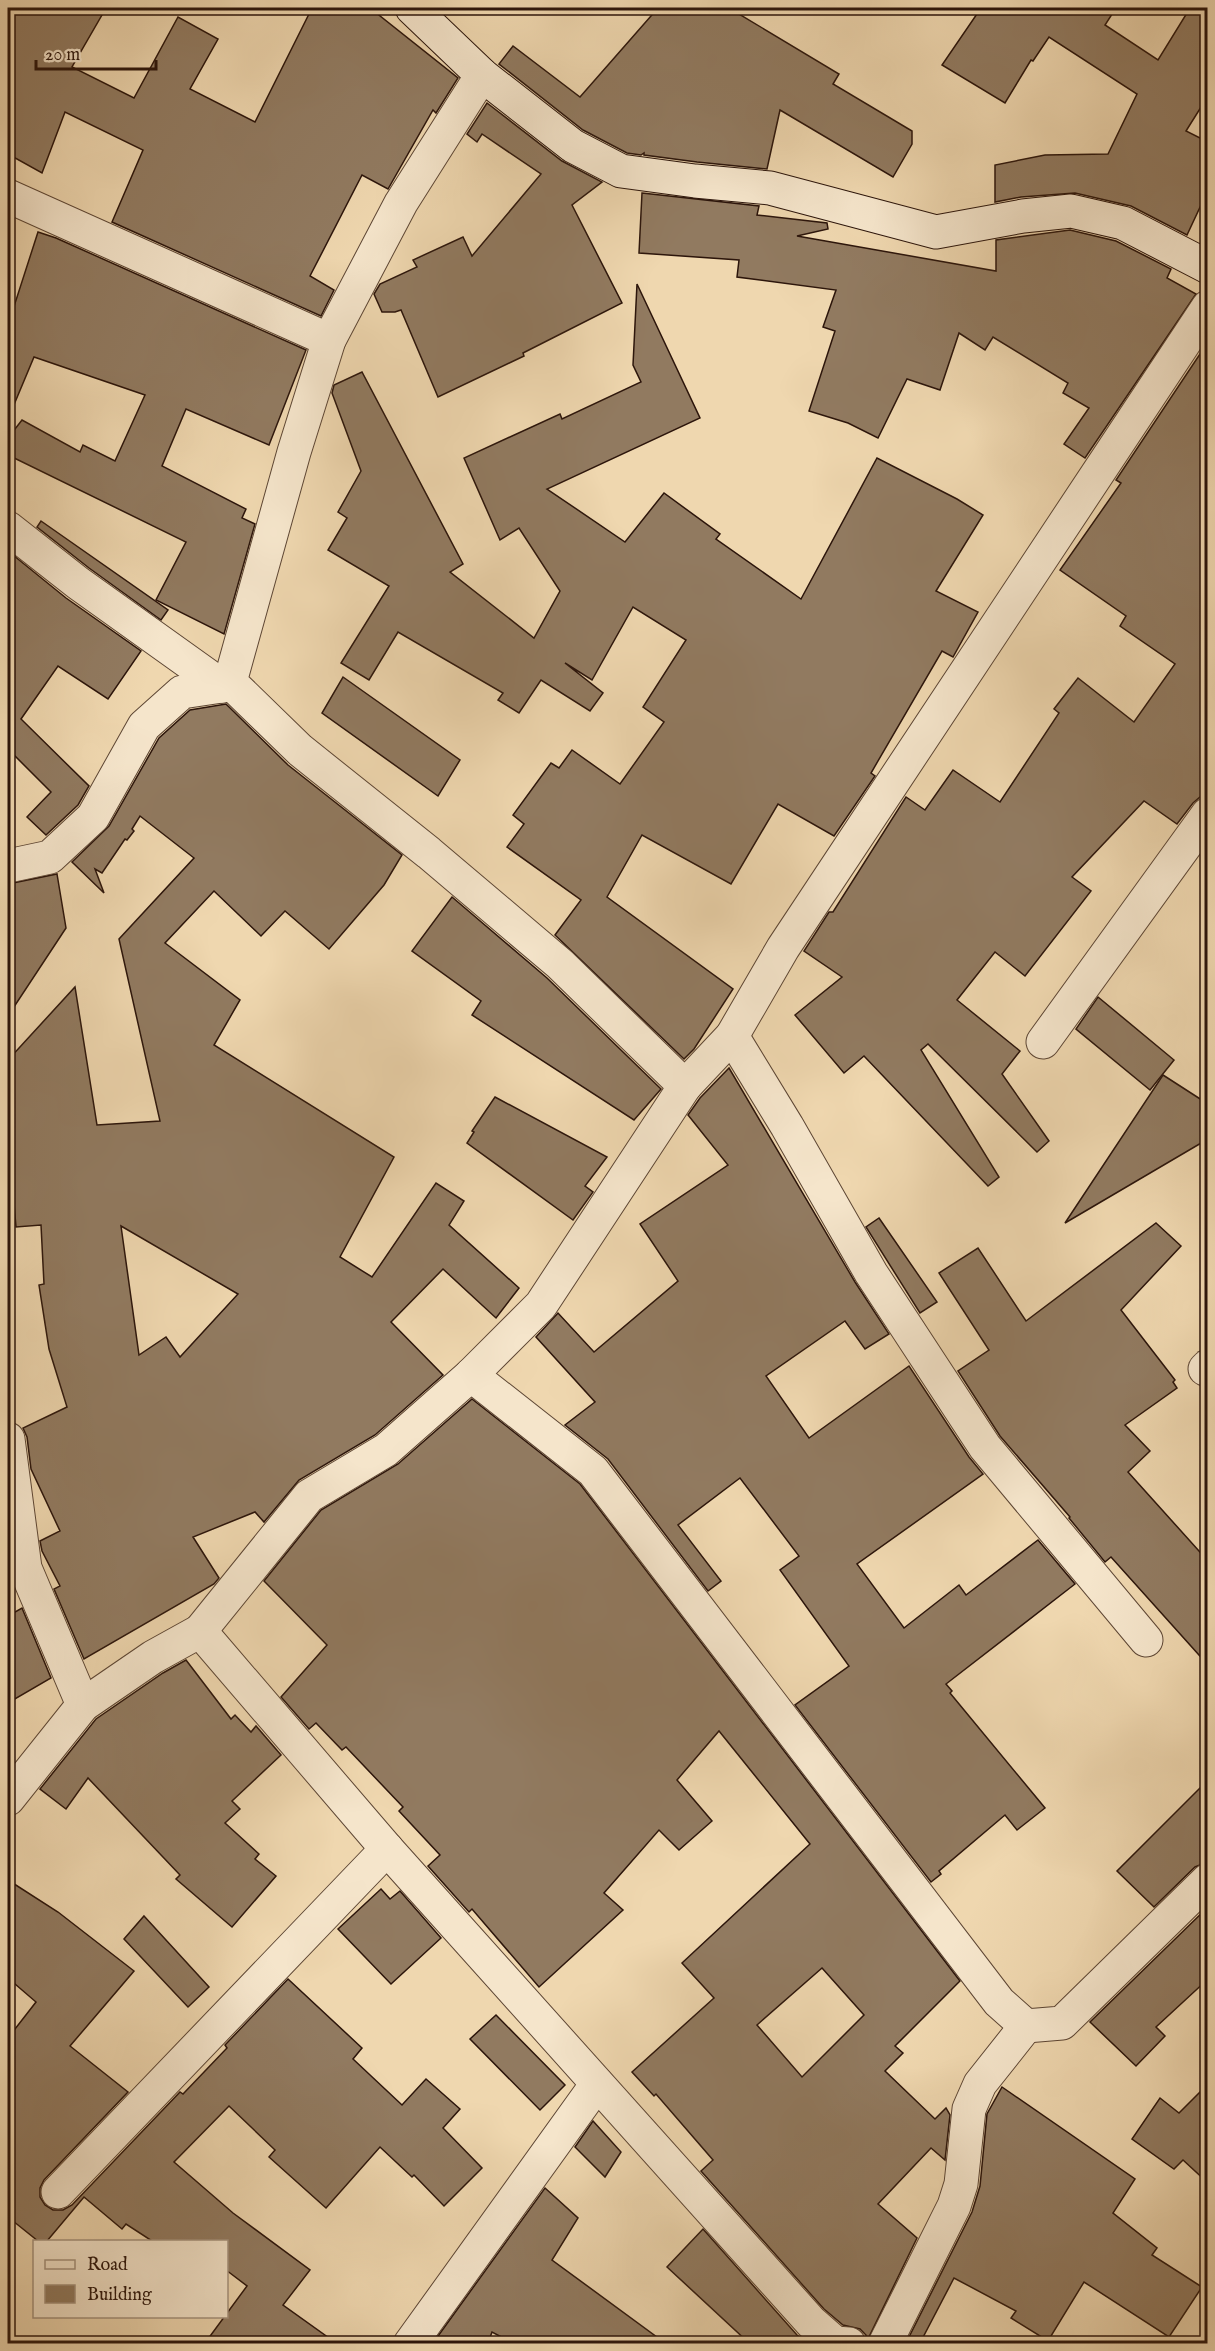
<svg xmlns="http://www.w3.org/2000/svg" width="1215" height="2351" viewBox="0 0 1215 2351" font-family="'IM FELL English',serif">
  <style>
    .building { fill: #917a60; stroke: #2c150b; stroke-width: 1.5; fill-rule: evenodd }
    .lines { fill: none; stroke-linecap: round; stroke-linejoin: round }
    .street-casing { stroke: #5d4634; stroke-width: 35 }
    .secondary-casing { stroke: #2c150b; stroke-width: 35 }
    .street { stroke: #f5e5cb; stroke-width: 33 }
    .secondary { stroke: #f5e5cb; stroke-width: 33 }
  </style>
  <rect width="100%" height="100%" fill="#efd7af"/>
  <filter id="stains"><feTurbulence type="fractalNoise" baseFrequency=".00333" numOctaves="4"/><feColorMatrix values="0 0 0 0 .2 0 0 0 0 .09 0 0 0 0 .02 0 0 0 .5 -.17"/></filter>
  <radialGradient id="worn" r=".72"><stop offset=".6" stop-color="#630" stop-opacity="0"/><stop offset="1" stop-color="#630" stop-opacity=".3"/></radialGradient>
  <g class="building">
    <path d="M8 8H106L72 67 134 98 178 17 218 39 190 89 255 122 312 8H370L458 78 436 113 433 110 388 189 362 175 310 276 334 290 321 316 112 222 143 150 65 112 42 173 8 154Z"/>
    <path d="M658 8H729L839 74 833 84 912 131V144L893 177 780 110 767 169 697 162 644 155V153L641 155 627 153 583 130 499 64 513 46 580 97Z"/>
    <path d="M981 8H1116L1105 25 1158 60 1190 8H1208V96L1186 131 1208 142V190L1187 235 1131 206 1075 193 1021 197 995 202V165L1045 155 1108 154 1137 94 1049 37 1033 61 1031 60 1005 103 942 65Z"/>
    <path d="M487 103 562 161 602 182 572 205 622 303 523 353 524 356 438 397 401 310 395 312H382L374 294 380 284 417 267 413 260 463 237 472 256 541 174 482 134 477 142 467 134Z"/>
    <path d="M642 193 759 206 757 215 827 223 828 229 797 236 996 271V240L1070 230 1116 241 1171 269 1167 278 1196 294 1085 458 1064 444 1089 408 1063 393 1068 383 993 337 985 350 959 333 940 390 907 379 878 438 848 423 809 411 835 331 823 327 836 290 737 277 739 260 639 253Z"/>
    <path d="M38 232 56 238 306 350 269 445 186 409 162 466 246 509 242 518 255 524 224 634 156 600 186 542 8 455V438L22 420 80 452 83 445 115 461 145 395 34 357 8 419V325Z"/>
    <path d="M637 284 700 418 547 489 625 542 664 493 720 534 716 539 801 599 877 458 957 499 983 515 936 591 978 612 953 657 942 651 871 773 875 776 834 836 778 804 731 884 642 835 607 897 733 989 694 1049 684 1059 555 935 581 900 507 847 524 824 513 815 551 763 559 768 572 750 620 784 664 722 643 707 686 640 633 607 592 680 565 663 603 693 590 711 541 680 519 713 498 700 503 693 398 632 369 680 341 663 389 586 328 550 347 518 338 512 361 471 332 393 334 385 362 372 463 564 450 572 534 638 560 591 519 528 500 540 464 458 560 414 562 419 641 382 633 365Z"/>
    <path d="M1208 342V796L1200 797 1193 803 1177 824 1144 801 1072 877 1091 891 1025 976 995 952 957 1000 1020 1051 1002 1074 1049 1141 1037 1152 928 1044 921 1050 999 1177 988 1186 864 1056 844 1073 795 1015 842 977 804 951 829 912H833L906 797 925 810 953 770 1000 802 1059 713 1054 709 1078 678 1134 722 1175 664 1120 626 1126 616 1060 570 1121 483 1116 480Z"/>
    <path d="M41 521 168 610 161 620 89 568 37 527Z"/>
    <path d="M8 551 66 598 141 651 108 699 58 666 21 719 89 786 78 805 46 835 27 817 51 792 8 749Z"/>
    <path d="M343 677 460 760 438 796 322 713Z"/>
    <path d="M226 704 288 765 402 855 384 885 329 949 285 911 261 936 214 891 165 943 240 1000 214 1045 394 1157 340 1257 372 1277 436 1183 464 1201 449 1225 519 1288 496 1318 443 1269 391 1322 443 1375 375 1435 299 1480 264 1522 255 1512 193 1537 219 1578 214 1584 84 1659 54 1589 60 1586 42 1551 40 1541 60 1531 31 1469 27 1437 23 1428 67 1407 49 1349 39 1285 44 1284 41 1225 16 1227 8 1135V1060L75 987 97 1125 160 1121 119 939 194 858 140 816 132 829 134 831 127 840 125 839 102 873 95 869 104 893 72 862 109 826 159 738 190 710ZM121 1226 238 1294 180 1357 166 1337 139 1355Z"/>
    <path d="M57 874 66 928 8 1016V884Z"/>
    <path d="M452 897 547 978 661 1089 634 1120 472 1015 481 1001 412 951Z"/>
    <path d="M1098 997 1174 1060 1150 1090 1076 1029Z"/>
    <path d="M729 1068 855 1282 889 1334 865 1349 845 1321 766 1376 809 1438 909 1366 969 1457 983 1474 857 1564 904 1628 959 1585 966 1595 1038 1540 1075 1584 946 1684 952 1691 950 1693 1045 1808 1017 1830 1005 1815 939 1871 941 1874 931 1882 795 1705 849 1666 780 1570 799 1556 740 1478 678 1525 721 1581 708 1591 608 1459 565 1425 595 1402 536 1337 558 1313 594 1352 678 1281 640 1224 728 1165 688 1115 700 1098Z"/>
    <path d="M1163 1075 1208 1104V1139L1065 1223Z"/>
    <path d="M495 1097 607 1157 585 1186 593 1192 573 1220 467 1143 474 1132 472 1131Z"/>
    <path d="M879 1218 937 1302 920 1313 866 1227Z"/>
    <path d="M1156 1223 1181 1246 1121 1310 1175 1380 1173 1382 1177 1388 1125 1425 1150 1451 1128 1472 1208 1561V1665L1111 1557 1105 1562 1069 1518 1070 1517 1000 1436 958 1371 989 1350 939 1273 978 1248 1026 1321Z"/>
    <path d="M472 1399 580 1484 960 1981 895 2046 903 2053 885 2071 935 2119 946 2108 950 2115 945 2160 931 2148 878 2204 917 2238 867 2341 866 2335 860 2329 843 2325 824 2309 701 2171 713 2160 656 2094 654 2096 632 2072 714 1998 682 1963 810 1844 719 1731 677 1780 712 1821 679 1850 659 1830 604 1893 623 1910 539 1987 472 1909 469 1912 428 1866 440 1855 399 1811 403 1807 346 1747 342 1750 316 1723 309 1729 281 1697 327 1645 264 1581 321 1510 398 1464ZM822 1968 864 2015 802 2077 757 2025Z"/>
    <path d="M22 1608 51 1678 8 1703V1616Z"/>
    <path d="M186 1660 231 1719 235 1715 251 1732 256 1726 281 1755 232 1801 240 1809 225 1823 259 1854 255 1859 276 1876 232 1927 176 1879 180 1875 88 1778 66 1809 40 1789 96 1719 163 1673Z"/>
    <path d="M1208 1780V1862L1195 1867 1154 1907 1117 1871Z"/>
    <path d="M8 1880 58 1912 134 1971 70 2046 128 2092 44 2180 40 2188V2197L45 2205 53 2210H63L72 2205 180 2092 183 2094 227 2048 225 2045 288 1979 362 2048 353 2059 402 2105 426 2079 460 2109 443 2128 482 2168 444 2206 414 2175 412 2177 380 2147 326 2208 269 2157 275 2150 229 2106 174 2162 233 2213 310 2270 283 2305 336 2343H205L247 2286 226 2270V2241H152L126 2224 122 2229 84 2197 47 2241H38L8 2217V2038L36 2002 8 1978Z"/>
    <path d="M381 1889 390 1899 400 1891 441 1938 391 1984 338 1929Z"/>
    <path d="M1208 1907V1979L1156 2027 1165 2036 1136 2066 1090 2022Z"/>
    <path d="M144 1916 209 1987 188 2007 124 1939Z"/>
    <path d="M496 2015 565 2085 540 2110 470 2039Z"/>
    <path d="M1208 2084V2183L1183 2160 1174 2169 1132 2139 1160 2098 1179 2113Z"/>
    <path d="M1002 2087 1135 2179 1113 2213 1157 2248 1152 2255 1202 2287 1169 2337 1084 2282 1048 2341 1011 2318 1016 2311 954 2278 920 2343H906L972 2212 980 2186 987 2114Z"/>
    <path d="M593 2121 621 2152 605 2177 575 2147Z"/>
    <path d="M545 2188 578 2218 552 2260 665 2343H513L492 2332 488 2343H433Z"/>
    <path d="M703 2229 797 2335 807 2343H749L667 2267Z"/>
  </g>
  <g class="lines">
    <defs>
      <g id="street">
        <path d="M482 75 401 203 329 340 294 452 230 682 300 750 429 853 560 964 685 1086"/>
        <path d="M8 196 329 340"/>
        <path d="M8 528 78 583 222 686 230 682"/>
        <path d="M8 866 50 857 93 817 144 726 182 692 222 686"/>
        <path d="M732 1036 787 1126 871 1273 985 1447 1146 1640"/>
        <path d="M1043 1042 1208 814"/>
        <path d="M1205 1369 1208 1366"/>
        <path d="M471 1375 593 1471 999 2002 1026 2026 1062 2023 1208 1880"/>
        <path d="M8 1439 25 1568 83 1705"/>
        <path d="M200 1631 309 1496 386 1450 471 1375 541 1305 685 1086 732 1036 783 948 1208 307"/>
        <path d="M8 1799 83 1705 153 1657 200 1631 387 1849 811 2322 835 2343 849 2344"/>
        <path d="M58 2192 387 1849"/>
        <path d="M410 2344 597 2084"/>
        <path d="M885 2344 954 2206 961 2184 969 2109 980 2084 1026 2026"/>
      </g>
      <path id="secondary" d="M412 8 482 75 573 146 621 171 695 181 770 188 936 232 1023 216 1071 211 1123 223 1208 267"/>
    </defs>
    <use href="#street" class="street-casing"/>
    <use href="#secondary" class="secondary-casing"/>
    <use href="#street" class="street"/>
    <use href="#secondary" class="secondary"/>
  </g>
  <rect width="1215" height="2351" fill="none" stroke="#efd7af" stroke-width="30"/>
  <rect x="9" y="9" width="1197" height="2333" fill="none" stroke="#2c150b" stroke-width="3"/>
  <rect x="15" y="15" width="1185" height="2321" fill="none" stroke="#2c150b" stroke-width="1.5"/>
  <rect x="33" y="2240" width="195" height="78" fill="#f5e5cb" stroke="#a5927e" stroke-width="1.5"/>
  <rect x="45" y="2260" width="30" height="9" fill="#f5e5cb" stroke="#a5927e" stroke-width="1.5"/>
  <text x="87" y="2270" font-size="18" fill="#2c150b">Road</text>
  <rect x="45" y="2285" width="30" height="18" fill="#917a60" stroke="#a5927e" stroke-width="1.5"/>
  <text x="87" y="2300" font-size="18" fill="#2c150b">Building</text>
  <path d="M36 60v9h120v-9" fill="none" stroke="#2c150b" stroke-width="3"/>
  <text x="45" y="60" font-size="18" fill="#2c150b" stroke="#f5e5cb" stroke-width="4.5" paint-order="stroke">20 m</text>
  <rect width="100%" height="100%" filter="url(#stains)"/>
  <rect width="100%" height="100%" fill="url(#worn)"/>
</svg>
